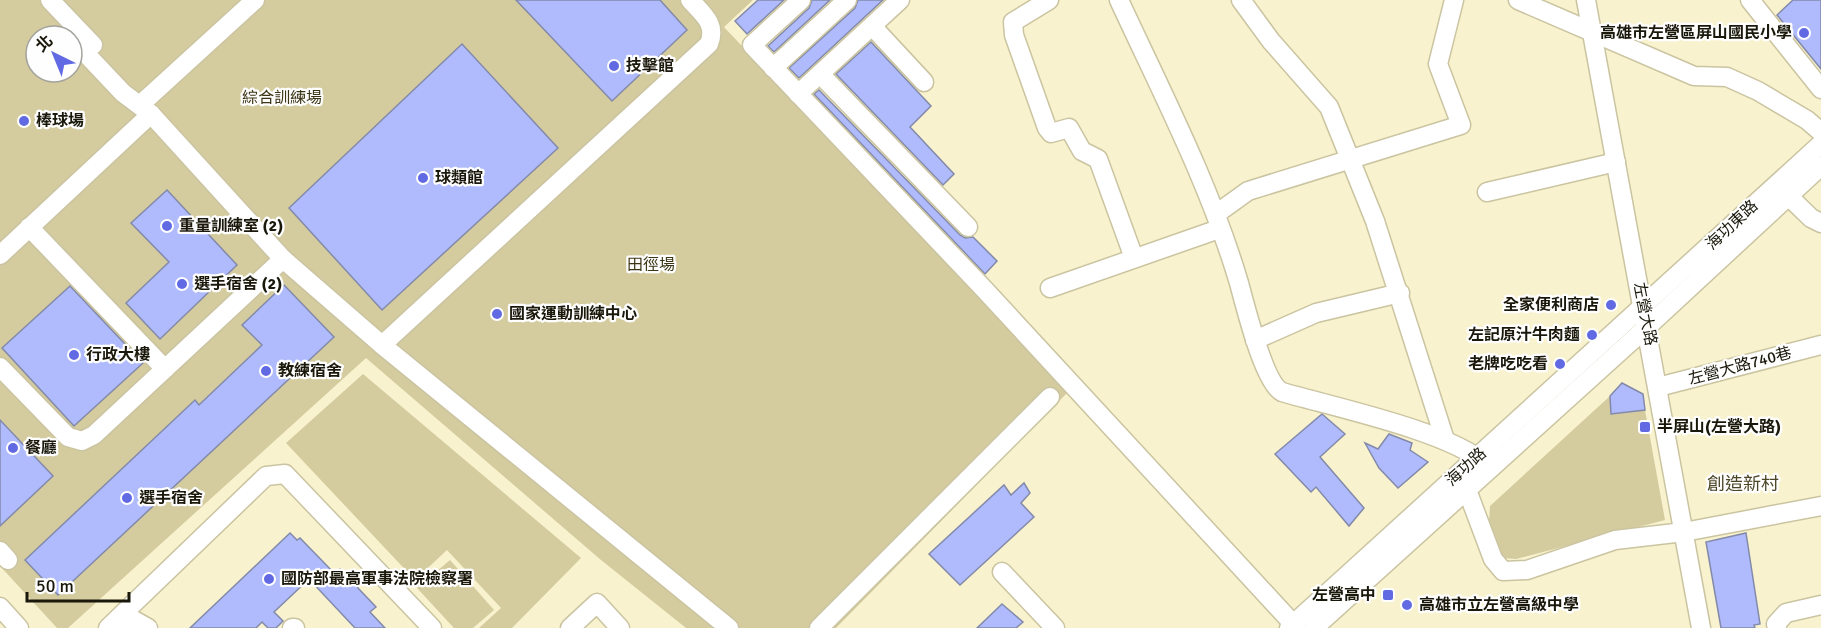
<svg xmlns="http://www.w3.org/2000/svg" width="1821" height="628" viewBox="0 0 1821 628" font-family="Signika,'Noto Sans TC',sans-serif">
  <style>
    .green { fill: #d4cb9f; fill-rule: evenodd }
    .building { fill: #afbbfc; stroke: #838aa9; stroke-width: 1.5 }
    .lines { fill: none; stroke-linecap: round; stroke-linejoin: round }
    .minor-casing { stroke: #cbc4a1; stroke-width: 21 }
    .minor { stroke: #fff; stroke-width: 18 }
    .poi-dot { fill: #616ae2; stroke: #fefefe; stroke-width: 2 }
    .labels { text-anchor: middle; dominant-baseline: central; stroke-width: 4.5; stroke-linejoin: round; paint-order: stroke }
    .poi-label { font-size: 16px; font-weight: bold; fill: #1a180b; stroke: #fefefe; text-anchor: start }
    .park-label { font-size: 16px; fill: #3c3515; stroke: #fefefe }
    .street-label { font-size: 16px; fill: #1a180b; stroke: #fefefe }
    .neighbourhood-label { font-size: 18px; fill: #4c4627; stroke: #fefefe }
  </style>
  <rect width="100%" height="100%" fill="#f9f2ce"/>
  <g class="green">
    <path d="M0 0H753L724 27 1068 392 836 628H686L601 560 366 358 68 628H57L0 566ZM36 36H72V72H36Z"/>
    <path d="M363 374 581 558 512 628H479L501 608 447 550 415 580 286 443Z"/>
    <path d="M1610 396 1611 414 1645 410 1665 520 1516 559 1502 558 1489 522 1490 506Z"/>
    <path d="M450 560 494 610 473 628H454L417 588Z"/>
  </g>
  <g class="building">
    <path d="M516 0H660L687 30 612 101Z"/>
    <path d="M758 0H784L747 34 735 21Z"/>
    <path d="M812 0H830L774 52 768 46 809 8Z"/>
    <path d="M858 0H883L799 78 789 68 855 8Z"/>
    <path d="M1793 0H1821V69L1777 15Z"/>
    <path d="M871 42 931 106 910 127 954 174 943 185 836 74Z"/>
    <path d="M462 44 558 148 382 310 289 208Z"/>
    <path d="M819 90 960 235 965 238 973 237 997 261 985 274 814 94Z"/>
    <path d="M167 190 237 265 160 339 126 303 169 262 131 223Z"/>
    <path d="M284 285 334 337 58 595 25 560 195 400 199 405 262 345 242 325Z"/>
    <path d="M70 286 143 363 74 426 2 348Z"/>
    <path d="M1622 383 1643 394 1645 410 1611 414 1610 396Z"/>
    <path d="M1322 414 1345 434 1320 457 1364 508 1349 526 1316 487 1311 492 1275 454Z"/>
    <path d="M0 420 53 476 0 526Z"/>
    <path d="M1389 434 1412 443 1410 450 1428 462 1398 488 1379 468 1365 443 1378 449Z"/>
    <path d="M1024 483 1030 493 1021 503 1034 517 960 585 929 554 1004 485 1011 495Z"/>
    <path d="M290 533 297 540 300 538 335 574 340 569 376 607 370 612 385 628H355L309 579 274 612 283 621 276 628H268L262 622 256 628H190Z"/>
    <path d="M1746 533 1760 624 1754 625 1755 628H1721L1706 542Z"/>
    <path d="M1002 604 1023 622 1016 628H977Z"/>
  </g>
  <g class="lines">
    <defs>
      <g id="minor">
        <path d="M50 0 93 45"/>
        <path d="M801 0 752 45 984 289 1297 628"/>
        <path d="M1049 0 1013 22 1014 35 1047 128 1051 133 1069 128 1082 151 1098 159 1134 258"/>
        <path d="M1119 0C1162 93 1210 185 1239 283 1245 305 1264 383 1282 392 1330 406 1452 432 1485 464"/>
        <path d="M1241 0 1271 41 1329 107 1375 221 1445 440"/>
        <path d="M1518 0 1694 76 1727 77 1758 91 1807 120 1821 132"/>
        <path d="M1586 0 1701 628"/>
        <path d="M1750 0 1821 89"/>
        <path d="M872 26 924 82"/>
        <path d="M72 39 123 93 151 114 283 259 382 345 729 628"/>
        <path d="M773 68 847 0"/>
        <path d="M820 74 968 227"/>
        <path d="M798 94 900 0"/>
        <path d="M141 104 255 0"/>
        <path d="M1780 188 1811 218 1821 223"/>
        <path d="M1487 192 1616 162"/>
        <path d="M1216 214 1248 191 1461 125 1438 64 1454 0"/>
        <path d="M29 227 165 369"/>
        <path d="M0 255 151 114"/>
        <path d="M1050 288 1219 229"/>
        <path d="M1255 340 1316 313 1400 293"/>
        <path d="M382 345 709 44C717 24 703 14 690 0"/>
        <path d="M0 367 68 437 82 441 94 435 283 259"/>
        <path d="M1658 387 1821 345"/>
        <path d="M1460 481 1467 490 1493 559 1503 571 1527 570 1615 540 1684 532 1821 506"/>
        <path d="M0 551 8 560"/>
        <path d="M1002 572 1055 628"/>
        <path d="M0 607 19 628"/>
        <path d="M108 628 266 476 285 474 432 628"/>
        <path d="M131 628 123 614 148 628"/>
        <path d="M292 628H295"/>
        <path d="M570 628 597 603 620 628"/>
        <path d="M819 628 1050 397"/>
        <path d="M1289 628 1821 144"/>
        <path d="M1314 628 1647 327 1821 166"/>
        <path d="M1777 628 1776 624 1786 613 1821 605"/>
      </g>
    </defs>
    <use href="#minor" class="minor-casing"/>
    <use href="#minor" class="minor"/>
  </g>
  <g class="poi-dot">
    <circle cx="1804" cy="33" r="6"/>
    <circle cx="614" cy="66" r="6"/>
    <circle cx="24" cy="121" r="6"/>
    <circle cx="423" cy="178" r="6"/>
    <circle cx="167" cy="226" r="6"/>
    <circle cx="182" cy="284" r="6"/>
    <circle cx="1611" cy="305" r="6"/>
    <circle cx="497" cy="314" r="6"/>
    <circle cx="1592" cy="335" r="6"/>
    <circle cx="74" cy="355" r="6"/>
    <circle cx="1560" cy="364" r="6"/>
    <circle cx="266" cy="371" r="6"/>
    <rect x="1639" y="421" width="12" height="12" rx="3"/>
    <circle cx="13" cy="448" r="6"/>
    <circle cx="127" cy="498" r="6"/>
    <circle cx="269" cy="579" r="6"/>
    <rect x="1382" y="589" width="12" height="12" rx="3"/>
    <circle cx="1407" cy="605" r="6"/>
  </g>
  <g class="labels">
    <g class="poi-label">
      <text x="1792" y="33" text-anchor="end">高雄市左營區屏山國民小學</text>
      <text x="626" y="66">技擊館</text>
      <text x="36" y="121">棒球場</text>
      <text x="435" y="178">球類館</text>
      <text x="179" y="226">重量訓練室 (2)</text>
      <text x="194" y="284">選手宿舍 (2)</text>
      <text x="1599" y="305" text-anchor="end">全家便利商店</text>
      <text x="509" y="314">國家運動訓練中心</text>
      <text x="1580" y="335" text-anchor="end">左記原汁牛肉麵</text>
      <text x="86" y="355">行政大樓</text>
      <text x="1548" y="364" text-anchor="end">老牌吃吃看</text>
      <text x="278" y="371">教練宿舍</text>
      <text x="1657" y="427">半屏山(左營大路)</text>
      <text x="25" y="448">餐廳</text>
      <text x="139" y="498">選手宿舍</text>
      <text x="281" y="579">國防部最高軍事法院檢察署</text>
      <text x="1376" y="595" text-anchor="end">左營高中</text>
      <text x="1419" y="605">高雄市立左營高級中學</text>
    </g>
    <g class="park-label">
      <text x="282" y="98">綜合訓練場</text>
      <text x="651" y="265">田徑場</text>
    </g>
    <g class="street-label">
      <text transform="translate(1732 225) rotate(-43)">海功東路</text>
      <text transform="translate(1645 314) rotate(79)">左營大路</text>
      <text transform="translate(1740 366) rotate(-15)">左營大路740巷</text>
      <text transform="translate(1466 467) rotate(-42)">海功路</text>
    </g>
    <g class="neighbourhood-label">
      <text x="1743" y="484">創造新村</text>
    </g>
  </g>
  <g transform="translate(54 54) rotate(317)"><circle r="28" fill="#fefefe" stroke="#a3a29d" stroke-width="1.5"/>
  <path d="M0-4.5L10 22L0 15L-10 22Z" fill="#616ae2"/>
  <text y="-9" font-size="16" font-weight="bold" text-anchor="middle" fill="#1a180b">北</text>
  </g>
  <path d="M27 592v9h102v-9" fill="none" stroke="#1a180b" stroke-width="3"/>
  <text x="36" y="592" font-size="18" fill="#1a180b" stroke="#fefefe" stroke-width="4.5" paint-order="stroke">50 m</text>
</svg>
